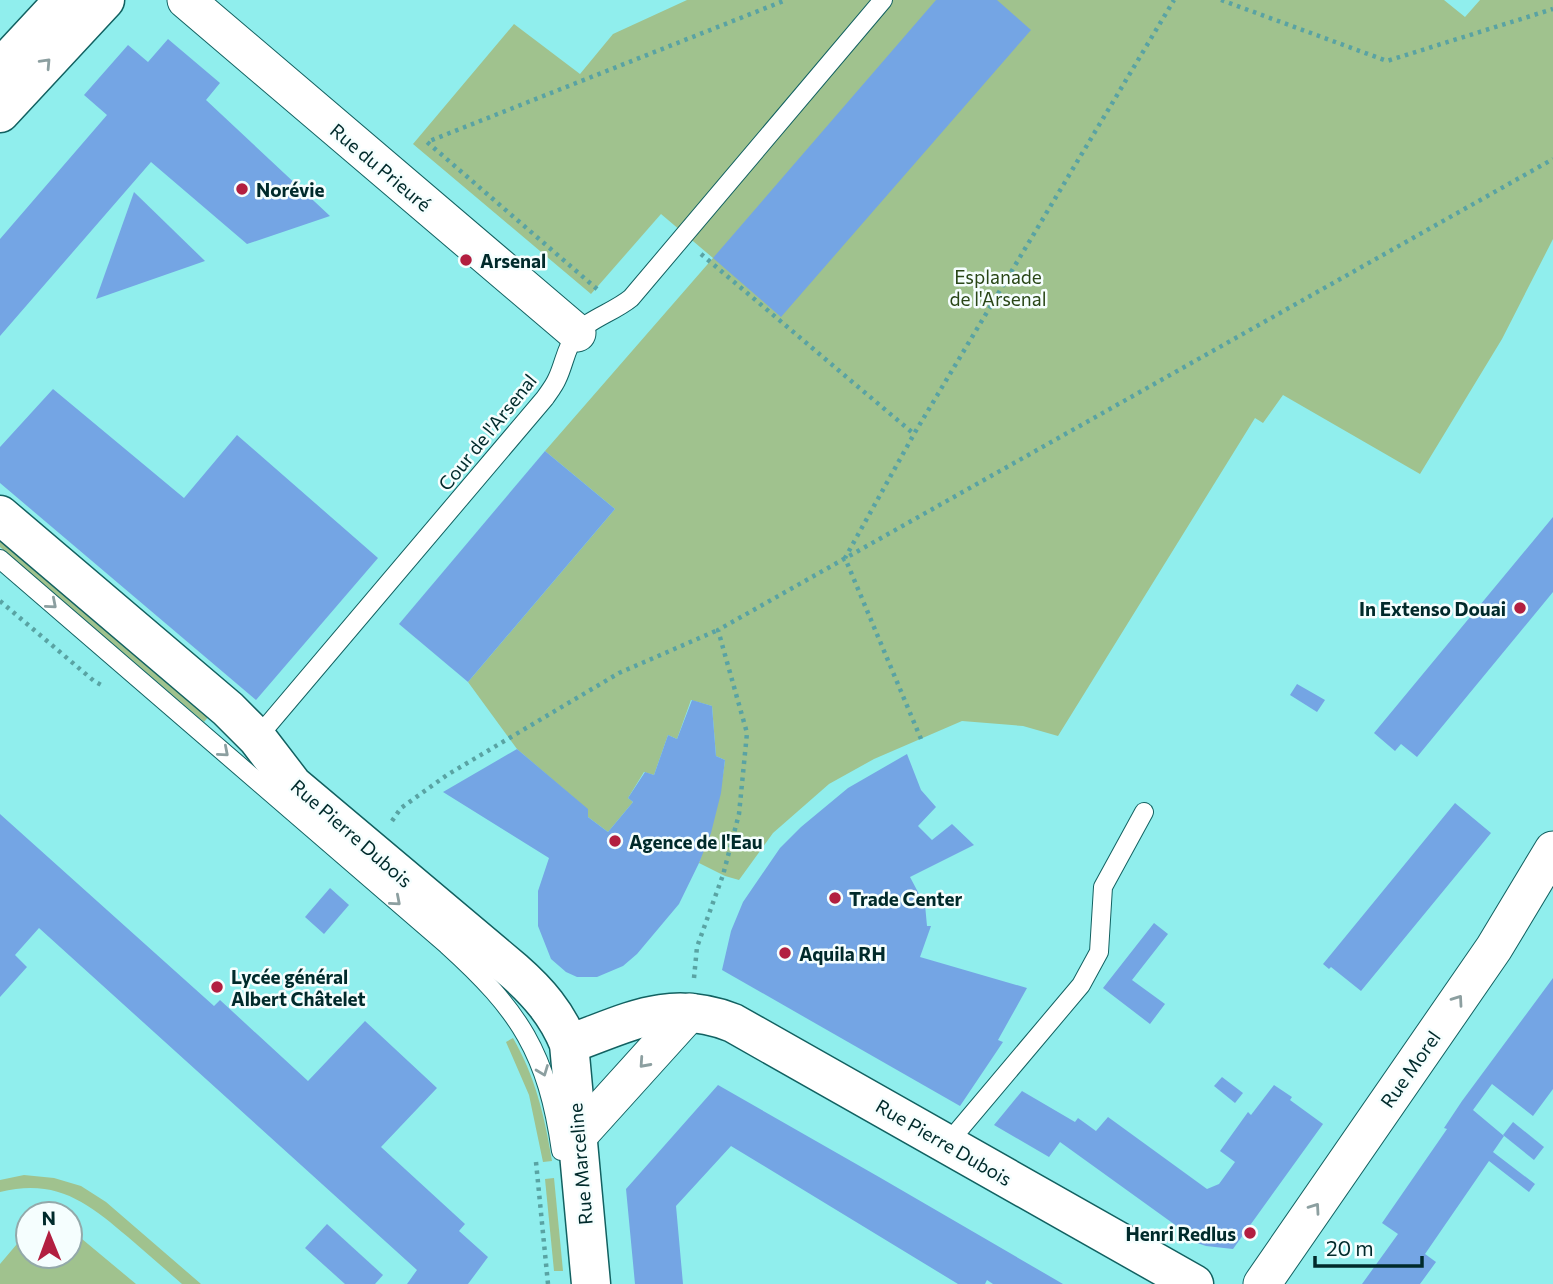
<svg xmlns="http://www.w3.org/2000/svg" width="1553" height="1284" viewBox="0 0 1553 1284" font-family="Commissioner,sans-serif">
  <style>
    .green { fill: #a0c28e }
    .building { fill: #74a5e4 }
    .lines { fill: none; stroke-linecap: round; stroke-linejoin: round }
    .lane-casing { stroke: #126161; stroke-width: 20 }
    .street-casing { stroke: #126161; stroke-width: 39 }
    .secondary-casing { stroke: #126161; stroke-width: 41 }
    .path { stroke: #59a3a3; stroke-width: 4.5; stroke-dasharray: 3.5 5; stroke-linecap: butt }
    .lane { stroke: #fff; stroke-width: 18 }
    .street { stroke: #fff; stroke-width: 37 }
    .secondary { stroke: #fff; stroke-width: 38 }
    .oneway { stroke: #8c9fa0 }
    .poi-dot { fill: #b21f40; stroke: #f5fefe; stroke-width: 2.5 }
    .labels { text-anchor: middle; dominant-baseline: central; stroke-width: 5; stroke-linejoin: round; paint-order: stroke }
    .street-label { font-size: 19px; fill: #002a2b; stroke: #f5fefe }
    .poi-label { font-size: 19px; font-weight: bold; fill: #002a2b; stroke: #f5fefe; text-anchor: start }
    .park-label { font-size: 19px; fill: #294616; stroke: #f5fefe }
  </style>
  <rect width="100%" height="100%" fill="#90eeed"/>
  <g class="green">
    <path d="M687 0H1444L1465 17 1480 0H1553V239L1502 339 1420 474 1283 395 1263 423 1255 418 1058 736 1023 726 962 721 874 759 829 784 773 833 739 880 725 876 699 863C711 828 721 796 725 760L716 756 712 706 691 700 677 739 668 735 654 775 644 772 628 798 633 802 608 832 588 817 587 809 517 749 468 682 615 509 545 451 713 258 661 214 591 294 413 144 514 24 580 74 613 34Z"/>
    <path d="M0 537 209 716 204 722 0 547Z"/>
    <path d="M513 1038C535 1076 545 1117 552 1161L543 1162 529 1095 506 1042Z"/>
    <path d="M24 1175 54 1178 81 1186 106 1202 201 1284H182C164 1268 146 1253 128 1237 87 1202 56 1178 0 1192V1180Z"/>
    <path d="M554 1178 563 1271H554L545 1179Z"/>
    <path d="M70 1229 136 1284H0V1264L28 1231V1256H70Z"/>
  </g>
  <g class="building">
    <path d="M936 0H997L1031 30 781 317 713 258Z"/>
    <path d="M168 39 220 83 206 100 330 216 247 244 151 162 0 336V239L107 115 84 95 128 45 148 62Z"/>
    <path d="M134 192 205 261 96 299Z"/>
    <path d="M53 389 184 498 237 435 378 558 256 700 0 483V447Z"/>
    <path d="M545 451 615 509 468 682 399 624Z"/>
    <path d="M1553 517V592L1417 757 1401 744 1395 751 1374 733Z"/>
    <path d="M1297 684 1325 700 1317 712 1290 695Z"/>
    <path d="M692 700 712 706 716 756 725 760 721 793 711 833 699 863 679 904 637 954 623 966 597 977H577L566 972 551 959 538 926V891L549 858 443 792 517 749 588 809V817L608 832 633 802 628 798 645 772 654 775 668 735 677 739Z"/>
    <path d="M907 754 921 790 936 807 918 826 932 840 952 824 974 845 910 877 919 894H924L927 926H931L920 957 1027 988 998 1040 1003 1042 960 1106 722 970 731 931 743 902 780 848 801 827 848 788Z"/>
    <path d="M1455 803 1491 833 1361 991 1331 967 1329 969 1323 964Z"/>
    <path d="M0 814 214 1006 220 1000 308 1081 365 1021 437 1088 381 1147 465 1224 459 1231 488 1257 468 1284H407L417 1270 39 928 15 955 27 967 0 997Z"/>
    <path d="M330 888 349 905 324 934 305 917Z"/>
    <path d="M1154 923 1168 934 1132 980 1165 1004 1150 1024 1103 988Z"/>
    <path d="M1553 978V1089L1533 1116 1492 1084 1473 1110 1504 1136 1493 1152 1535 1184 1529 1192 1489 1161 1425 1254 1436 1262 1420 1284H1362L1398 1234 1382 1223 1447 1129 1444 1128 1462 1101Z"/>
    <path d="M1222 1077 1243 1093 1235 1103 1214 1086Z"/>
    <path d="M718 1085 879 1177 1063 1284H993L987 1280 985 1284H958L731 1146 676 1206 683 1284H635L626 1189Z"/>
    <path d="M1274 1085 1292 1097 1290 1100 1323 1124 1233 1249 1206 1246 1194 1242 1177 1231 1178 1227 1060 1142 1049 1157 994 1125 1022 1091 1075 1122 1078 1118 1096 1131 1108 1117 1207 1189 1219 1184 1235 1162 1220 1151 1248 1112 1251 1115Z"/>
    <path d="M1513 1122 1544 1147 1534 1160 1503 1135Z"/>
    <path d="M327 1224 383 1275 375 1284H345L305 1248Z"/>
  </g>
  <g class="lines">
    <defs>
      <g id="lane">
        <path d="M0 559 447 945C520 1011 547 1053 561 1151"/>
        <path d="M257 738 545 398C549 392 554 386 557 379 564 365 566 347 576 334 589 319 614 312 631 298L883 0"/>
        <path d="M947 1144 1081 985 1099 952 1103 887 1144 812"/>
      </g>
      <g id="street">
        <path d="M186 0 577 333"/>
        <path d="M577 1137 690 1012"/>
        <path d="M1262 1284 1494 948 1553 850"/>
      </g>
      <g id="secondary">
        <path d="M0 69 64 0"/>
        <path d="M0 113 105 0"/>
        <path d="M0 515 228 709 257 738 293 785 514 971C538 992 557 1014 569 1044L591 1284"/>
        <path d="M569 1044C628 1023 669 998 733 1023L1194 1284"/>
      </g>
    </defs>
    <use href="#lane" class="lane-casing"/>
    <use href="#street" class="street-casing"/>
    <use href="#secondary" class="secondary-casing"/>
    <g class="path">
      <path d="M1221 0 1387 61 1553 9"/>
      <path d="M701 254 914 434"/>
      <path d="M597 289 427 142 786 0"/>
      <path d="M0 601 94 681 105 687"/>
      <path d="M921 739 845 558 914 434 1174 0"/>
      <path d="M392 821 401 808 447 775 619 673 718 630"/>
      <path d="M694 978 697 947 723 875 739 814 747 733 718 630 1553 159"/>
      <path d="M536 1162 548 1284"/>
    </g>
    <use href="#lane" class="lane"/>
    <use href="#street" class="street"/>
    <use href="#secondary" class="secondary"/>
  </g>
  <defs><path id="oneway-chevron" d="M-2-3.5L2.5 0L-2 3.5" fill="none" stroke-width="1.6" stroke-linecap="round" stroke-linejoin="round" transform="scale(1.75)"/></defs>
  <g class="oneway">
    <use href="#oneway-chevron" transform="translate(46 63) rotate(-47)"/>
    <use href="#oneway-chevron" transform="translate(52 604) rotate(41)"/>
    <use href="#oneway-chevron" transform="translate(224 752) rotate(41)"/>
    <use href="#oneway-chevron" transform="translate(396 901) rotate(41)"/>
    <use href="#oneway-chevron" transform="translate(1458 1000) rotate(-55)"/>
    <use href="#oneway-chevron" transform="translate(644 1063) rotate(132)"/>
    <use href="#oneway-chevron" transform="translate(543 1071) rotate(69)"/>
    <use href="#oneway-chevron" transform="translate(1315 1208) rotate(-55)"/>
  </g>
  <g class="poi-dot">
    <circle cx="242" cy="189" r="7"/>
    <circle cx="466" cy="260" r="7"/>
    <circle cx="1520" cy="608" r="7"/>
    <circle cx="615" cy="841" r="7"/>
    <circle cx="835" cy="898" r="7"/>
    <circle cx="785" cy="953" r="7"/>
    <circle cx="217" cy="987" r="7"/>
    <circle cx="1250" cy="1233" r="7"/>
  </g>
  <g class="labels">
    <g class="street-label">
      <text transform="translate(381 167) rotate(40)">Rue du Prieuré</text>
      <text transform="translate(487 432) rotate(-51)">Cour de l'Arsenal</text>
      <text transform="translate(352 833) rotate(41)">Rue Pierre Dubois</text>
      <text transform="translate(1410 1069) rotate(-55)">Rue Morel</text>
      <text transform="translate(944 1142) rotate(30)">Rue Pierre Dubois</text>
      <text transform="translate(580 1164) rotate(-95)">Rue Marceline</text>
    </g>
    <g class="poi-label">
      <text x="256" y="189">Norévie</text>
      <text x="480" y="260">Arsenal</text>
      <text x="1506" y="608" text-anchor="end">In Extenso Douai</text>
      <text x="629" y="841">Agence de l'Eau</text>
      <text x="849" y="898">Trade Center</text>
      <text x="799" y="953">Aquila RH</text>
      <text x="231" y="976">Lycée général<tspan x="231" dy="22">Albert Châtelet</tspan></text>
      <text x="1236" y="1233" text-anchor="end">Henri Redlus</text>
    </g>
    <g class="park-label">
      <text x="998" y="276">Esplanade<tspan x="998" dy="22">de l'Arsenal</tspan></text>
    </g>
  </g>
  <g transform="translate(49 1235) rotate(359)"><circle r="33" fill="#f5fefe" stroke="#93a9aa" stroke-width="2"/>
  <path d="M0-5L12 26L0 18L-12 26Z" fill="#b21f40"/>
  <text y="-10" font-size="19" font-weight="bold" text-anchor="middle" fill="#002a2b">N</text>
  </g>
  <path d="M1315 1256v10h107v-10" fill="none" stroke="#002a2b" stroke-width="3.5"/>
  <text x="1326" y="1256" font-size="21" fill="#002a2b" stroke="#f5fefe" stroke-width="5" paint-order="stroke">20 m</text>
</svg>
